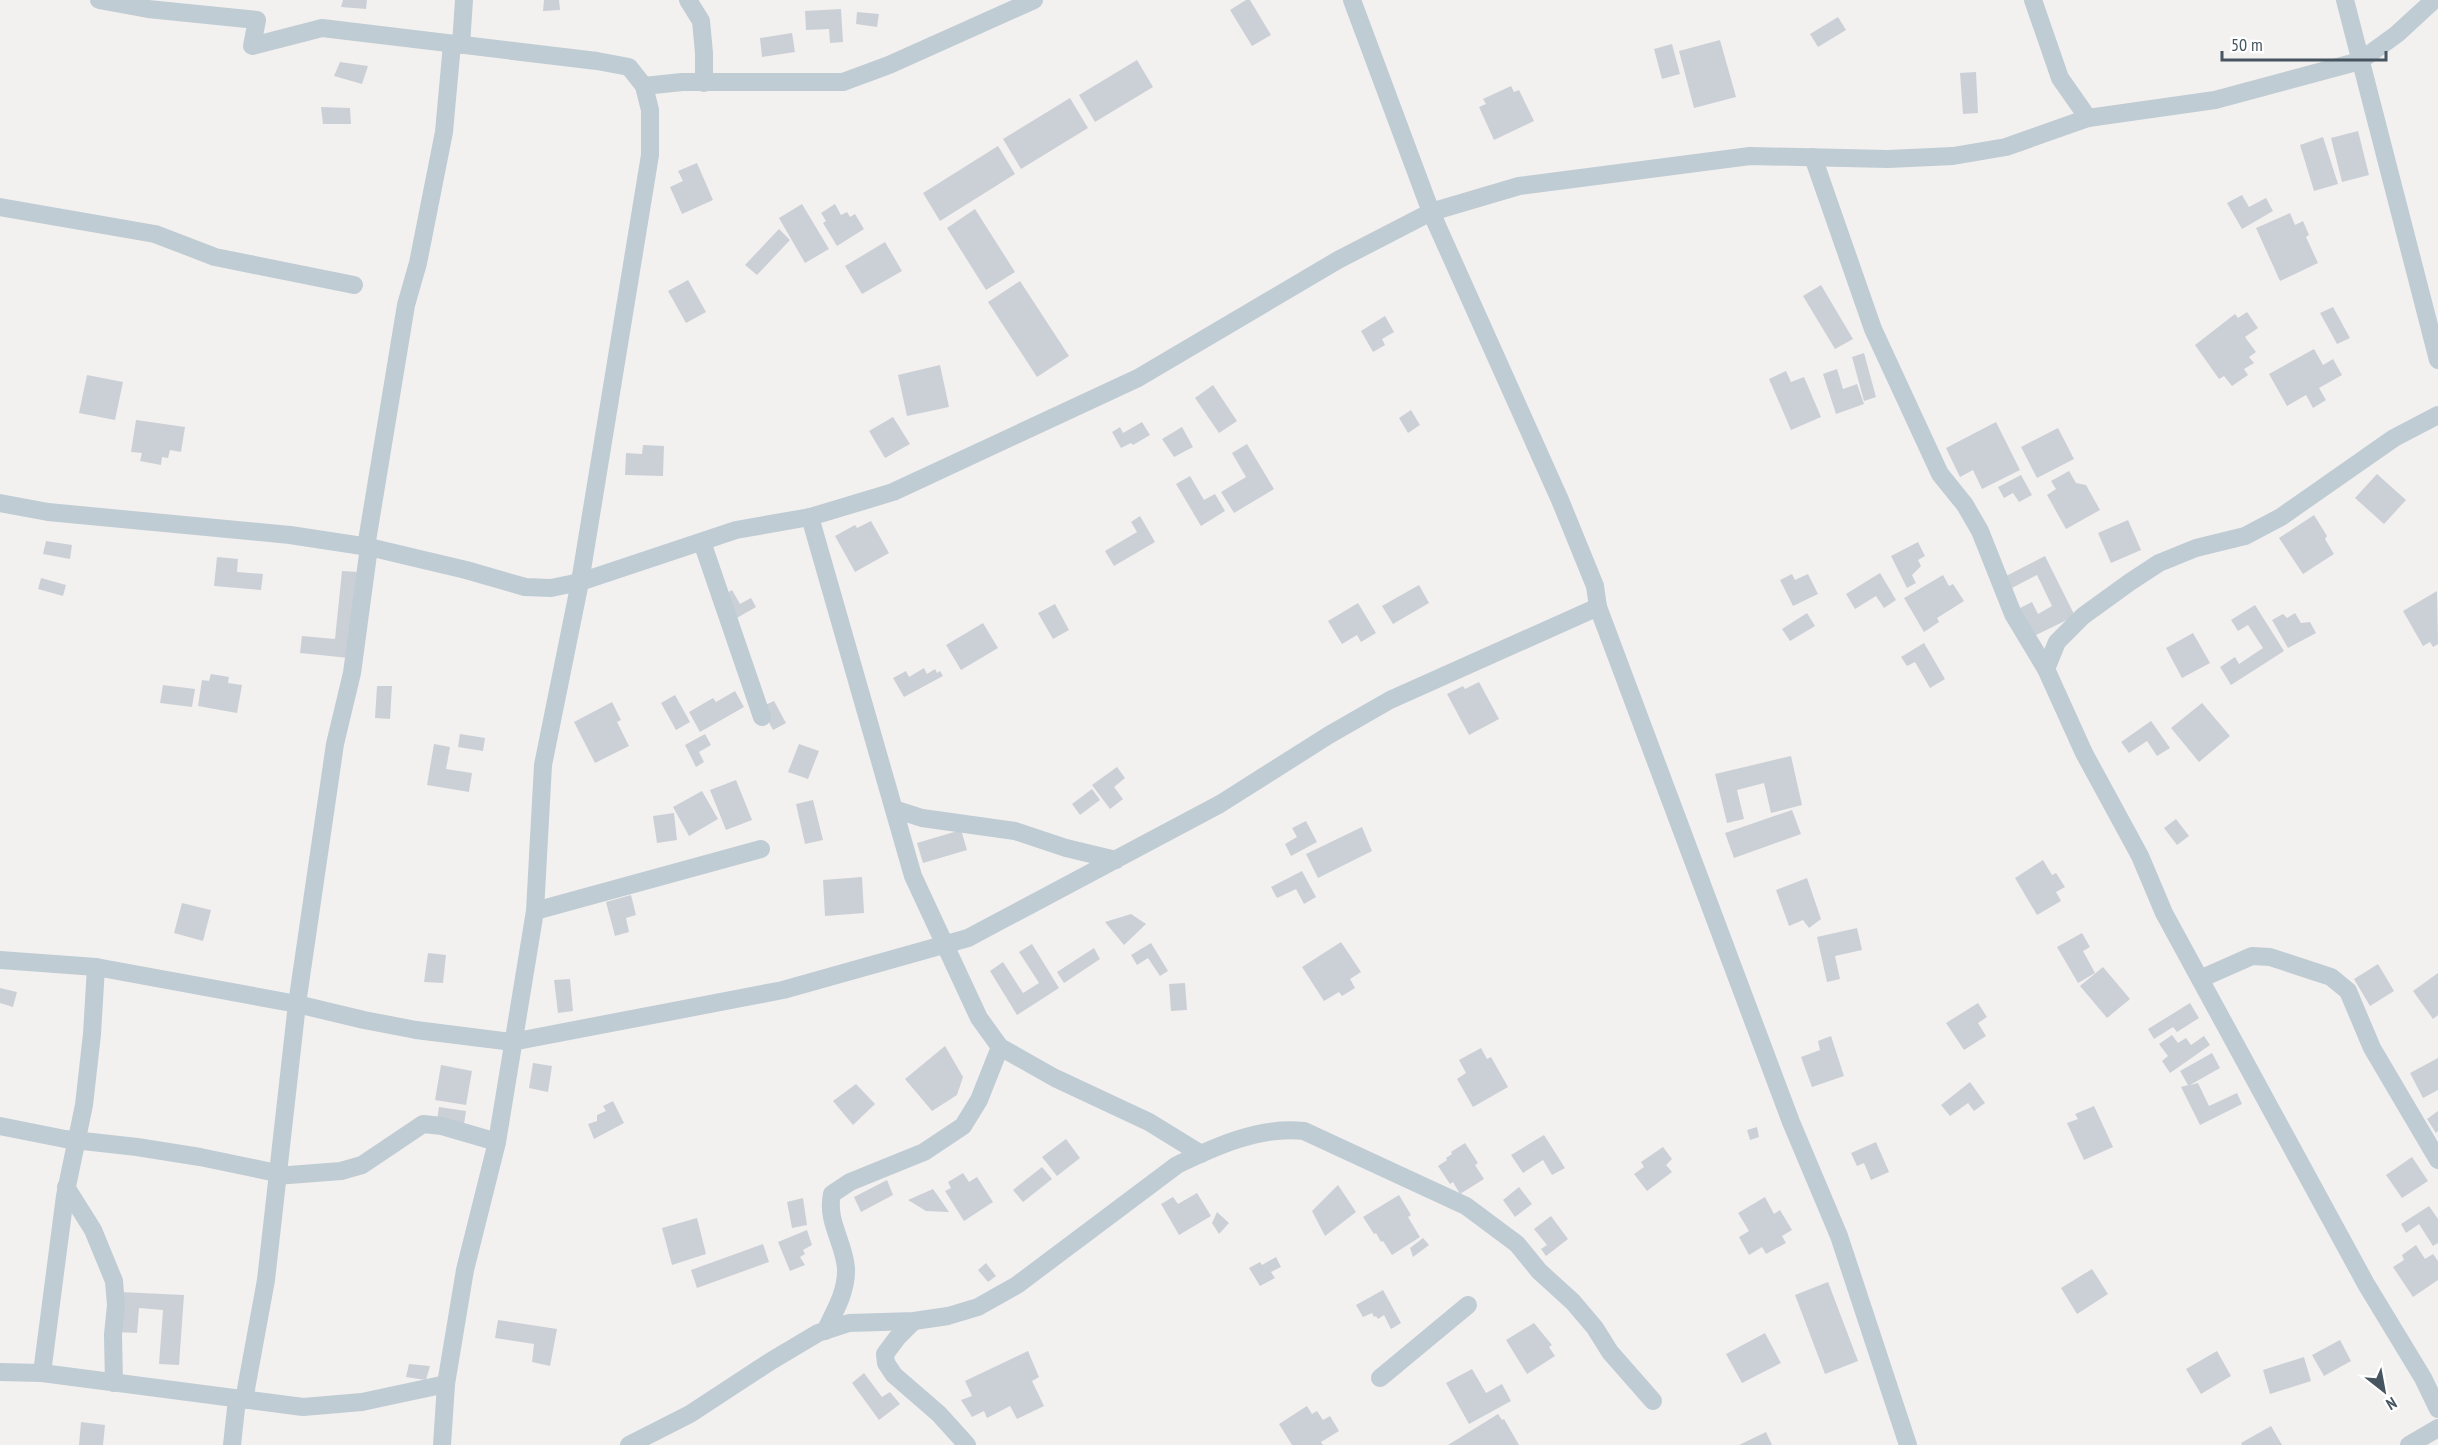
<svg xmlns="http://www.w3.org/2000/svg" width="2438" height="1445" viewBox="0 0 2438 1445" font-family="'PT Sans Narrow',sans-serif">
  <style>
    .building { fill: #cbd0d6 }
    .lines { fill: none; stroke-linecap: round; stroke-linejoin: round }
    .minor { stroke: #bfccd3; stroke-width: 18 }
  </style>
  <rect width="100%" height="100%" fill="#f3f0f0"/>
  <g class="building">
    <path d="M343 0H367L366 9 341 7Z"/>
    <path d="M544 0H559L560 10 543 11Z"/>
    <path d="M1246 0H1250L1271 35 1252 46 1230 10Z"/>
    <path d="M841 9 843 42 830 43 829 29 806 30 805 11Z"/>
    <path d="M857 12 879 14 877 27 856 24Z"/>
    <path d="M1838 17 1846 30 1818 47 1810 34Z"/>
    <path d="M792 33 795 52 762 57 760 38Z"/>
    <path d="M1720 40 1736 97 1694 108 1679 51Z"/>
    <path d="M1672 44 1680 74 1662 79 1654 49Z"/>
    <path d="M1137 60 1153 87 1095 122 1079 95Z"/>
    <path d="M340 62 368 66 362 84 334 76Z"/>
    <path d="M1976 72 1978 113 1963 114 1960 73Z"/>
    <path d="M1511 86 1514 92 1519 90 1534 121 1494 140 1479 107 1486 104 1483 99Z"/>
    <path d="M1070 98 1088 128 1021 169 1003 139Z"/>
    <path d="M321 107 350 108 351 124H323Z"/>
    <path d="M2358 131 2369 175 2342 182 2331 138Z"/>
    <path d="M2323 137 2338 184 2314 191 2300 145Z"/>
    <path d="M998 146 1015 174 940 221 923 193Z"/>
    <path d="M697 163 713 200 682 214 670 187 683 181 678 171Z"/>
    <path d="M2242 195 2249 207 2266 198 2273 211 2242 229 2227 203Z"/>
    <path d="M802 204 829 249 805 263 779 218Z"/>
    <path d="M835 204 841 215 847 212 850 217 855 214 864 229 837 246 823 223 826 221 821 213Z"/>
    <path d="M975 209 1015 272 986 290 947 228Z"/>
    <path d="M2290 213 2295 225 2303 221 2309 235 2306 237 2318 263 2280 281 2256 228Z"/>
    <path d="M779 229 790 240 757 275 745 265Z"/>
    <path d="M885 242 902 271 862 294 845 266Z"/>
    <path d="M688 280 706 312 686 323 668 291Z"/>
    <path d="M1020 281 1069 356 1037 377 988 302Z"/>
    <path d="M1821 285 1853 339 1835 349 1803 296Z"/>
    <path d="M2333 307 2350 338 2337 344 2320 313Z"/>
    <path d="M2247 312 2258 328 2245 337 2256 352 2249 357 2254 363 2244 369 2248 375 2232 386 2224 376 2219 379 2195 345 2235 314 2238 318Z"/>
    <path d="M1385 316 1394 332 1382 339 1385 345 1373 352 1361 331Z"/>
    <path d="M2314 349 2323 365 2333 359 2342 375 2319 388 2326 400 2313 408 2306 395 2287 406 2269 374Z"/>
    <path d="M1864 353 1876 397 1864 401 1852 357Z"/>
    <path d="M940 365 949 407 907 416 898 375Z"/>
    <path d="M1837 369 1843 389 1857 384 1864 404 1836 414 1823 374Z"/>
    <path d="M1786 371 1791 382 1804 377 1821 417 1791 430 1769 379Z"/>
    <path d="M87 375 123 382 115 420 79 413Z"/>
    <path d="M1213 385 1237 421 1219 433 1195 398Z"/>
    <path d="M1411 410 1420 425 1408 433 1399 418Z"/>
    <path d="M893 417 910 444 885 458 869 431Z"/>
    <path d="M136 420 185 427 181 452 170 450 168 458 162 457 161 465 140 461 142 453 131 452Z"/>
    <path d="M1142 422 1150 435 1133 445 1131 443 1121 448 1112 432 1120 427 1123 433Z"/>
    <path d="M1996 422 2020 470 1982 489 1973 470 1960 477 1946 448Z"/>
    <path d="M1182 427 1193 447 1174 457 1162 439Z"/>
    <path d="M2058 428 2074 459 2037 478 2021 447Z"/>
    <path d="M1247 444 1274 489 1234 513 1221 492 1246 477 1232 453Z"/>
    <path d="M643 445 664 446 663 476 625 475 626 453 642 454Z"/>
    <path d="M2069 471 2076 483 2086 485 2100 510 2066 529 2047 495 2056 489 2051 481Z"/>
    <path d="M2377 474 2406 500 2384 524 2355 498Z"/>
    <path d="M2021 475 2032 495 2019 502 2013 493 2004 498 1998 487Z"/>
    <path d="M1190 476 1204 500 1215 494 1225 511 1201 526 1176 484Z"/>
    <path d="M2314 515 2327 536 2325 539 2334 554 2303 574 2279 538Z"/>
    <path d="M1140 516 1155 542 1114 566 1105 551 1137 532 1131 522Z"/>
    <path d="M2128 520 2141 550 2111 563 2098 533Z"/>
    <path d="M871 521 889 553 855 572 835 536 855 525 857 528Z"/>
    <path d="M46 541 72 545 70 559 43 554Z"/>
    <path d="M1918 542 1925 556 1918 560 1921 566 1912 575 1916 583 1907 588 1891 556Z"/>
    <path d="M2045 556 2075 616 2032 637 2018 609 2032 602 2038 614 2052 606 2037 575 2010 589 2004 577Z"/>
    <path d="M217 557 238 559 237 572 263 574 261 590 214 586Z"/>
    <path d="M342 571 359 572 349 658 300 653 302 636 335 639Z"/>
    <path d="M1880 573 1896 600 1884 608 1876 596 1855 609 1846 594Z"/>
    <path d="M1792 574 1795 580 1808 574 1818 594 1793 606 1780 580Z"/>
    <path d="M1943 575 1949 586 1953 584 1964 601 1937 618 1939 622 1924 632 1904 598Z"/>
    <path d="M41 578 66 585 63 596 38 589Z"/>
    <path d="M1419 585 1429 603 1393 624 1382 606Z"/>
    <path d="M732 590 740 604 751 598 756 607 735 619 722 596Z"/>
    <path d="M2437 591 2438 644 2433 647 2430 642 2423 646 2403 611Z"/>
    <path d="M1358 603 1376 633 1361 642 1357 635 1342 644 1328 621Z"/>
    <path d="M1055 604 1069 630 1053 639 1038 613Z"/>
    <path d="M2255 605 2284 651 2231 685 2220 667 2235 657 2239 664 2263 648 2248 625 2238 631 2231 620Z"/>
    <path d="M1807 613 1815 626 1790 641 1782 629Z"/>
    <path d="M2295 613 2301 623 2310 622 2316 633 2288 648 2272 620 2283 614 2287 618Z"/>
    <path d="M983 623 998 648 961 670 946 645Z"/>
    <path d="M2193 633 2210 663 2182 678 2166 648Z"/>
    <path d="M1924 643 1945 679 1930 688 1915 662 1907 666 1901 657Z"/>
    <path d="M924 668 927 674 935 669 937 673 940 671 943 676 904 697 893 678 906 671 909 677Z"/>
    <path d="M211 674 229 677 228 683 242 685 237 713 198 706 202 680 209 681Z"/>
    <path d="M1479 682 1499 719 1469 735 1447 694 1463 686 1465 689Z"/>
    <path d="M163 685 195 689 192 707 160 703Z"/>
    <path d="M377 686H392L390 719 375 718Z"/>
    <path d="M735 691 744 707 700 732 689 712 713 698 716 702Z"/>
    <path d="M675 695 690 722 676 730 661 703Z"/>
    <path d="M774 701 786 723 773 730 761 707Z"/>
    <path d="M612 702 621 720 617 722 629 746 595 763 574 722Z"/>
    <path d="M2202 703 2230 736 2199 762 2171 728Z"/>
    <path d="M2151 721 2170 748 2157 756 2147 741 2129 753 2121 742Z"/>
    <path d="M460 734 485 738 483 751 458 747Z"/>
    <path d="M705 734 711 745 699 752 704 762 696 767 685 745Z"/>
    <path d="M434 744 450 747 446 769 472 773 469 792 427 785Z"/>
    <path d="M799 744 819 751 808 779 788 772Z"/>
    <path d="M1791 756 1802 805 1771 813 1764 783 1737 790 1744 819 1727 823 1715 774Z"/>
    <path d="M1117 767 1125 778 1114 787 1123 799 1110 809 1092 785Z"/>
    <path d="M736 780 752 820 726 830 710 790Z"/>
    <path d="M1092 789 1100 800 1080 815 1072 804Z"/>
    <path d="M702 791 718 819 689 836 673 807Z"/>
    <path d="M813 800 823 840 805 844 796 804Z"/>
    <path d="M1792 810 1801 834 1734 858 1725 833Z"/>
    <path d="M674 813 677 840 657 843 653 816Z"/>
    <path d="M2176 819 2189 836 2177 845 2164 828Z"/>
    <path d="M1306 821 1317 842 1291 856 1285 844 1297 837 1292 828Z"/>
    <path d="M1362 827 1372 851 1318 878 1306 854Z"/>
    <path d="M961 830 967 850 923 863 917 843Z"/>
    <path d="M2043 860 2052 875 2056 873 2065 887 2056 892 2061 901 2037 915 2015 878Z"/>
    <path d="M1302 871 1316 897 1304 904 1296 889 1277 898 1271 887Z"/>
    <path d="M862 877 864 913 825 916 823 880Z"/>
    <path d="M1807 878 1821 919 1809 928 1803 920 1789 926 1776 890Z"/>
    <path d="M631 895 636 915 626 918 629 932 615 936 606 902Z"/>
    <path d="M182 903 211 910 203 941 174 933Z"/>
    <path d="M1131 914 1146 924 1124 945 1105 922Z"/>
    <path d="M1857 928 1862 950 1835 956 1840 979 1827 982 1817 937Z"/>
    <path d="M2082 933 2090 947 2083 951 2095 973 2078 983 2057 947Z"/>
    <path d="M1341 942 1361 972 1350 979 1355 988 1342 996 1339 992 1324 1001 1302 967Z"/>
    <path d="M1151 943 1168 971 1160 976 1148 958 1137 965 1131 955Z"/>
    <path d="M1032 944 1059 988 1017 1015 990 971 1003 962 1023 993 1039 983 1019 952Z"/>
    <path d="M1094 948 1100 959 1064 983 1057 972Z"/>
    <path d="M428 953 446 955 443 983 424 982Z"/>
    <path d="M2378 964 2394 991 2370 1006 2354 979Z"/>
    <path d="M2103 967 2130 999 2107 1018 2080 986Z"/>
    <path d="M2438 973V1015L2433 1019 2413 991Z"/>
    <path d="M570 979 573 1011 558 1013 554 980Z"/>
    <path d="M1185 983 1187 1010 1171 1011 1169 984Z"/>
    <path d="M0 988 17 992 13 1007 0 1003Z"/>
    <path d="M1978 1003 1987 1017 1978 1023 1986 1036 1964 1050 1946 1023Z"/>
    <path d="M2190 1003 2199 1018 2177 1032 2173 1027 2154 1039 2148 1029Z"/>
    <path d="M2172 1035 2178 1043 2186 1038 2191 1045 2204 1036 2210 1045 2170 1073 2162 1061 2168 1056 2159 1044Z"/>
    <path d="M1831 1036 1844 1076 1812 1087 1801 1057 1820 1050 1818 1041Z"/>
    <path d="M945 1046 963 1077 957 1095 932 1111 905 1079Z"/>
    <path d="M1481 1048 1487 1059 1491 1057 1508 1087 1473 1107 1457 1079 1466 1073 1459 1060Z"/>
    <path d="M2212 1053 2220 1068 2190 1085 2198 1083 2209 1106 2237 1093 2242 1104 2200 1125 2181 1087 2188 1085 2180 1071Z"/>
    <path d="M2438 1058V1090L2423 1098 2410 1073Z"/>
    <path d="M533 1063 552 1066 548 1092 529 1088Z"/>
    <path d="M441 1065 472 1071 466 1105 435 1100Z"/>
    <path d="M1970 1082 1985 1103 1974 1111 1968 1103 1950 1116 1941 1105Z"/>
    <path d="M856 1084 875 1104 853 1125 833 1101Z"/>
    <path d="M613 1101 624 1123 594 1139 588 1124 597 1121V1115L606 1111 603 1106Z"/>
    <path d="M2094 1106 2113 1147 2084 1160 2067 1123 2078 1119 2075 1114Z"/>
    <path d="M439 1107 466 1111 464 1124 437 1120Z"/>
    <path d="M2438 1111V1131L2436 1133 2427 1119Z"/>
    <path d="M1757 1127 1759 1137 1750 1140 1747 1130Z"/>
    <path d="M1544 1135 1565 1168 1552 1175 1543 1160 1523 1173 1511 1155Z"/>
    <path d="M1066 1139 1080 1158 1057 1176 1042 1157Z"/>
    <path d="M1876 1142 1889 1172 1871 1180 1864 1163 1857 1166 1851 1153Z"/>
    <path d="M1465 1143 1478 1163 1475 1165 1484 1179 1460 1194 1453 1182 1450 1184 1438 1166 1447 1160 1446 1158 1452 1154 1451 1152Z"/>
    <path d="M1663 1147 1672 1159 1666 1165 1672 1172 1647 1191 1634 1174 1644 1167 1641 1162Z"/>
    <path d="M2412 1157 2428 1181 2402 1198 2386 1175Z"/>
    <path d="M1042 1167 1052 1179 1023 1202 1013 1190Z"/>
    <path d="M963 1173 969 1182 977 1177 993 1202 964 1221 945 1191 951 1188 948 1182Z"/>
    <path d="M887 1180 893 1195 861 1212 854 1197Z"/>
    <path d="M1338 1185 1356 1212 1325 1236 1312 1211Z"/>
    <path d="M1519 1187 1532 1204 1515 1217 1503 1200Z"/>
    <path d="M933 1189 949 1212 926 1211 908 1200Z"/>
    <path d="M1197 1193 1211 1216 1179 1235 1161 1204 1173 1197 1178 1204Z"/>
    <path d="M1399 1195 1411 1215 1408 1217 1420 1237 1392 1255 1383 1241 1381 1242 1376 1233 1374 1234 1363 1217Z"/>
    <path d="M1765 1197 1774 1214 1780 1210 1792 1230 1782 1236 1786 1243 1766 1254 1762 1247 1749 1255 1739 1237 1749 1231 1738 1213Z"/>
    <path d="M803 1198 807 1225 792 1228 787 1202Z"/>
    <path d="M2429 1206 2438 1219V1243L2433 1246 2419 1224 2406 1233 2401 1224Z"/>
    <path d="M1217 1212 1229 1223 1219 1234 1212 1223Z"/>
    <path d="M1551 1216 1568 1239 1546 1256 1541 1249 1547 1245 1534 1229Z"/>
    <path d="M697 1218 706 1254 672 1265 662 1228Z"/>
    <path d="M807 1230 812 1245 803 1250 805 1254 800 1257 805 1265 790 1271 778 1242Z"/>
    <path d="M1423 1238 1429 1245 1413 1257 1410 1248Z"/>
    <path d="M763 1244 769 1262 697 1288 691 1270Z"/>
    <path d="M2416 1245 2425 1259 2433 1254 2438 1261V1280L2413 1297 2393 1267 2404 1260 2402 1255Z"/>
    <path d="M1276 1257 1281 1267 1271 1272 1275 1278 1260 1286 1249 1268 1260 1262 1262 1265Z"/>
    <path d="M986 1263 996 1276 988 1282 978 1270Z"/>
    <path d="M2092 1269 2108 1294 2077 1314 2061 1288Z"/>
    <path d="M1828 1282 1858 1361 1825 1374 1795 1295Z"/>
    <path d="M1383 1290 1401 1323 1391 1329 1384 1315 1378 1319 1376 1316 1374 1317 1372 1313 1363 1317 1356 1305Z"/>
    <path d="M120 1292 184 1295 179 1365 159 1364 163 1310 139 1308 137 1333 118 1332Z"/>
    <path d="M498 1320 557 1329 550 1366 532 1362 534 1344 495 1338Z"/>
    <path d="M1534 1323 1552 1345 1549 1347 1555 1356 1527 1374 1506 1340Z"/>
    <path d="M1765 1333 1781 1363 1742 1383 1726 1354Z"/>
    <path d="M2340 1340 2351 1361 2324 1376 2312 1355Z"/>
    <path d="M1028 1351 1039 1377 1032 1381 1044 1406 1017 1419 1010 1406 987 1418 984 1411 972 1417 961 1400 972 1396 965 1381Z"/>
    <path d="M2217 1351 2231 1376 2201 1394 2186 1369Z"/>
    <path d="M2304 1357 2311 1381 2270 1394 2263 1370Z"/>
    <path d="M409 1364 430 1366 426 1380 406 1377Z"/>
    <path d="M1472 1369 1486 1393 1502 1384 1511 1401 1469 1424 1446 1383Z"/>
    <path d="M864 1373 882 1397 890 1392 900 1404 879 1420 852 1383Z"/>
    <path d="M1307 1406 1312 1414 1317 1411 1323 1420 1330 1416 1339 1431 1321 1442 1323 1445H1292L1279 1424Z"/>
    <path d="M1498 1414 1502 1420 1504 1419 1519 1445H1448Z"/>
    <path d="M81 1422 105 1425 103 1445H79Z"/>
    <path d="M2271 1426 2282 1445H2242L2241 1443Z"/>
    <path d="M1766 1432 1772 1445H1739Z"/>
  </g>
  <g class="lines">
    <g class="minor">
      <path d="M99 0 148 9 257 20 252 46 322 28 597 61 629 67 644 86 650 110V155L580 582 543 765 535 911 497 1142 465 1270 446 1384 442 1445"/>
      <path d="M688 0 701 21 704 53V83"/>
      <path d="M1352 0 1431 212 1560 500 1595 586 1598 607 1791 1122 1839 1236 1908 1445"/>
      <path d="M2033 0 2060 78 2088 118"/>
      <path d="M2345 0 2438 360"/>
      <path d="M461 45 464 0"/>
      <path d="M644 86 682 82H843L889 65 1034 0"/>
      <path d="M1813 157 1873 329 1940 474 1965 505 1980 531 2013 614 2046 669 2084 753 2140 856 2164 913 2366 1284 2423 1378 2438 1409"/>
      <path d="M0 207 155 234 215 257 354 285"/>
      <path d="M0 503 48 512 290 535 369 547 466 570 525 587 551 588 580 582 736 530 810 517 893 492 1138 378 1338 260 1431 212 1519 186 1750 156 1888 159 1953 156 2006 147 2088 118 2215 100 2360 61 2397 34 2434 0"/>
      <path d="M810 517 913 876 979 1018 1000 1047 1055 1078 1149 1122 1201 1154"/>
      <path d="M702 542 762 717"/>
      <path d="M366 547 406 305 418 263 444 132 452 44"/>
      <path d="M2046 669 2057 642 2083 616 2130 582 2159 563 2196 548 2245 536 2281 517 2394 438 2438 415"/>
      <path d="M894 809 922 818 1015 831 1066 848 1116 860"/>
      <path d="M535 911 761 849"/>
      <path d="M0 960 96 967 297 1004 364 1020 416 1030 512 1042 783 990 968 938 1220 804 1329 735 1390 700 1598 607"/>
      <path d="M2200 979 2252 956 2270 957 2331 977 2348 991 2372 1048 2438 1160"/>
      <path d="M0 1126 65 1139 137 1147 200 1157 277 1173"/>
      <path d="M276 1176 341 1171 362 1165 423 1124 442 1126 497 1142"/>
      <path d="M66 1187 93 1230 114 1281 116 1305 113 1335 114 1383"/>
      <path d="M914 1321 897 1338 885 1354 886 1363 894 1375 939 1414 967 1445"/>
      <path d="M825 1331C835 1311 847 1291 846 1268 844 1242 826 1221 832 1194L850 1182 924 1152 963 1126 979 1100 1000 1047"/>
      <path d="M0 1372 42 1373 303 1407 362 1402 446 1384"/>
      <path d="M42 1373 65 1196 84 1105 92 1034 96 967"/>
      <path d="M1380 1378 1468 1305"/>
      <path d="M244 1400 266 1280 297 1004 335 744 352 673 369 547"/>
      <path d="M232 1445 237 1399"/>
      <path d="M629 1445 690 1414 771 1361 818 1333 849 1323 914 1321 948 1316 978 1307 1017 1285 1177 1165C1216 1146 1261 1126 1304 1131L1466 1206 1517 1244 1539 1271 1573 1302 1595 1328 1610 1352 1653 1401"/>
      <path d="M2409 1445 2438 1428"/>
    </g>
  </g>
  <g transform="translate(2384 1391) rotate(149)" stroke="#ffffff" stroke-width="4.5" paint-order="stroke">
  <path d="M0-4.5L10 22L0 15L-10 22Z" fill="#465560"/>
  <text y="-9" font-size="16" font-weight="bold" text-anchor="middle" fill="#465560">N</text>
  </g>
  <path d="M2222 51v9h164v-9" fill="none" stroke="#465560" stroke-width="3"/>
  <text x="2231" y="51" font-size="18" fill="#465560" stroke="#ffffff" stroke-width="4.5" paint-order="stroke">50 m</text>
</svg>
